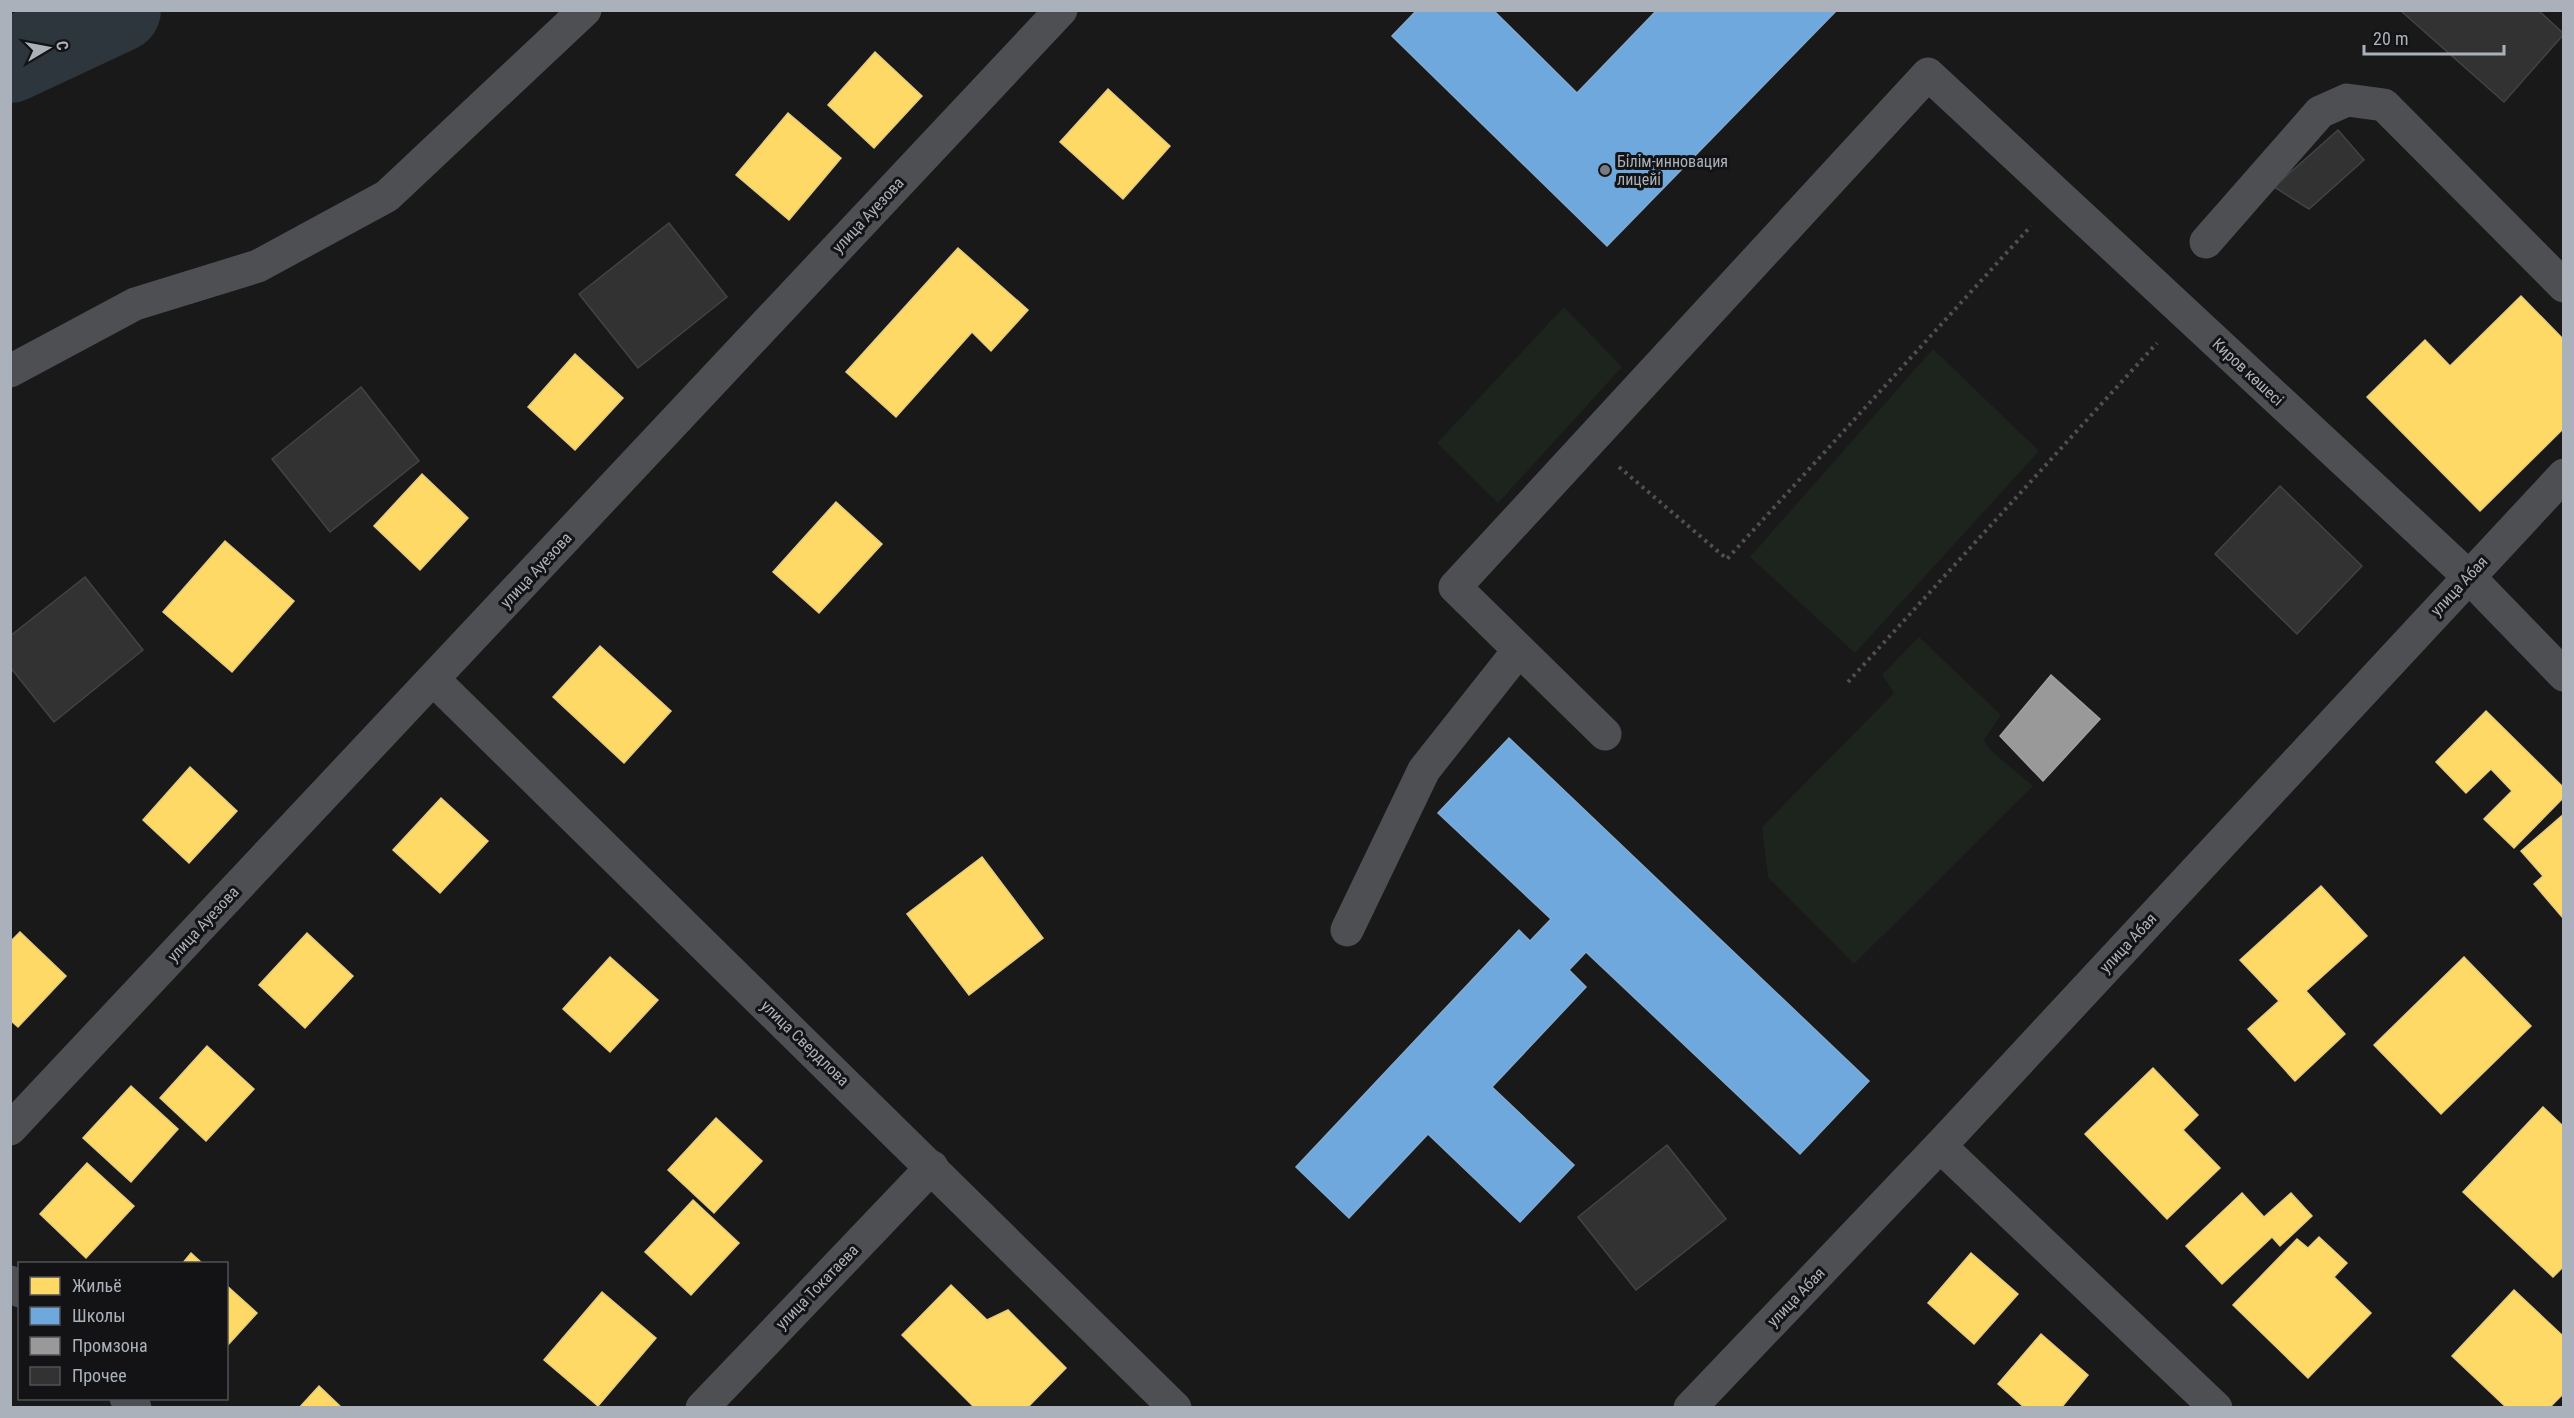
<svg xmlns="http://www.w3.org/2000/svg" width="2574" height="1418" viewBox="0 0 2574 1418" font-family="'Roboto Condensed',sans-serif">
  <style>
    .green { fill: #1d241d }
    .homes { fill: #ffd966; stroke: #e6cd7f; stroke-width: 1.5 }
    .schools { fill: #6fa8dc; stroke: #81abd2; stroke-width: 1.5 }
    .industry { fill: #999; stroke: #9ea0a3; stroke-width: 1.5 }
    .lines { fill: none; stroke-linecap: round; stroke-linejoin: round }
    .river { stroke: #2c363c; stroke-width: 84 }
    .building { fill: #323233; stroke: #414345; stroke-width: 1.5 }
    .path { stroke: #4f5054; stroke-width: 4; stroke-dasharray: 3 4.5; stroke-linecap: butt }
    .minor { stroke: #4d4f52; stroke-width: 33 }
    .poi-dot { fill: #787c82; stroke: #131315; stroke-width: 2 }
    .labels { text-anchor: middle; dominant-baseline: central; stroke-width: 6; stroke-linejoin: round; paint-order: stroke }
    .poi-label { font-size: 16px; fill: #abb1ba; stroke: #131315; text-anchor: start }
    .street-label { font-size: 16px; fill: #abb1ba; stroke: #131315 }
  </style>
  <rect width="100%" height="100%" fill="#191919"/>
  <g class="green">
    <path d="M1564 307 1622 367 1498 503 1437 443Z"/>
    <path d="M1933 349 2039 451 1855 653 1750 557Z"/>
    <path d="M1919 637 2001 715 1984 740 1990 750 2033 786 1854 964 1768 877 1762 827 1894 693 1882 675Z"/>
  </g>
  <g class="homes">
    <path d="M875 52 922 96 874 148 828 105Z"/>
    <path d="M1108 89 1170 146 1123 199 1060 142Z"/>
    <path d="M788 113 841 158 789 220 736 175Z"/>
    <path d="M958 248 1028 310 991 351 972 332 896 417 846 372Z"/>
    <path d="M2521 296 2564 340V428L2480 511 2367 397 2425 340 2450 366Z"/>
    <path d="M575 354 623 398 575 450 528 407Z"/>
    <path d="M422 474 468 518 420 570 374 526Z"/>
    <path d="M836 502 882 544 819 613 773 572Z"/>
    <path d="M225 541 294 601 232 672 163 612Z"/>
    <path d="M600 646 671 711 624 763 553 697Z"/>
    <path d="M2486 711 2564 788V797L2514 848 2484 819 2512 791 2491 769 2466 793 2436 762Z"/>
    <path d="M190 767 237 811 189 863 143 820Z"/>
    <path d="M441 798 488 841 440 893 393 850Z"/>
    <path d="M2564 814V918H2563L2534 884 2543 876 2521 851Z"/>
    <path d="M982 857 1043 938 969 995 907 914Z"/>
    <path d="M2321 886 2367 936 2306 991 2345 1034 2295 1081 2248 1029 2279 1001 2240 960Z"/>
    <path d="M20 932 66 976 18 1027 10 1020V942Z"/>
    <path d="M307 933 353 976 305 1028 259 985Z"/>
    <path d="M610 957 658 1000 610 1052 563 1009Z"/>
    <path d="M2464 957 2531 1026 2441 1114 2374 1045Z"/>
    <path d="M207 1046 254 1089 206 1141 160 1098Z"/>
    <path d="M2153 1068 2198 1115 2183 1130 2220 1168 2167 1219 2085 1134Z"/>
    <path d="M131 1086 178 1129 131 1182 83 1138Z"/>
    <path d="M2543 1107 2564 1127V1266L2553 1277 2463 1192Z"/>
    <path d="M716 1118 762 1161 714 1213 668 1170Z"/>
    <path d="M87 1163 134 1206 86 1258 40 1214Z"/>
    <path d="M2242 1193 2264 1217 2291 1193 2312 1216 2280 1246 2272 1237 2222 1284 2186 1246Z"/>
    <path d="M693 1200 739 1243 691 1295 645 1252Z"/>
    <path d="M2319 1237 2347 1263 2334 1277 2371 1313 2308 1378 2233 1305 2297 1239 2308 1248Z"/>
    <path d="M191 1253 203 1264H182Z"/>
    <path d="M1971 1253 2018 1294 1974 1344 1928 1303Z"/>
    <path d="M226 1285 257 1313 226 1347Z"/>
    <path d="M951 1285 987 1320 1008 1310 1066 1368 1027 1408H975L902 1335Z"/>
    <path d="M2514 1290 2564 1337V1393L2549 1408H2507L2452 1356Z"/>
    <path d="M602 1292 656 1338 598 1406 544 1360Z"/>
    <path d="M2041 1334 2088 1375 2061 1408H2025L1998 1384Z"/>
    <path d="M319 1386 342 1408H299Z"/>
  </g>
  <g class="schools">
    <path d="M1417 10H1493L1577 93 1657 10H1837L1607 246 1392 36Z"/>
    <path d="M1509 738 1869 1081 1800 1154 1586 952 1569 970 1586 987 1492 1087 1574 1165 1520 1222 1428 1134 1349 1218 1296 1167 1519 930 1530 941 1551 919 1438 813Z"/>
  </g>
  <path class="industry" d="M2051 675 2100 719 2043 781 2000 736Z"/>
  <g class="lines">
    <path class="river" d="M10 61 119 10"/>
  </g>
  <g class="building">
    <path d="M2400 10H2538L2564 34 2504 102Z"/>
    <path d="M2338 130 2364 160 2309 209 2274 187Z"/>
    <path d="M669 223 727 297 638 368 579 294Z"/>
    <path d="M361 387 419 461 330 532 272 459Z"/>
    <path d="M2280 486 2362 566 2297 634 2215 554Z"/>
    <path d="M85 577 143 650 54 722 10 667V636Z"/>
    <path d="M1667 1145 1726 1219 1636 1290 1578 1217Z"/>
  </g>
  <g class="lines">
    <g class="path">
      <path d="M1619 467 1727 559 2031 226"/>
      <path d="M1848 682 2157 343"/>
    </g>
    <g class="minor">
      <path d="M2206 242 2320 112 2347 100 2384 105 2564 286"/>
      <path d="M10 371 135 304 258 266 387 196 585 10"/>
      <path d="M433 679 1175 1408"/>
      <path d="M1605 734 1455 587 1928 74 2468 576 2564 675"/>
      <path d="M1347 930 1424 770 1519 650"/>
      <path d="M10 1129 1061 10"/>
      <path d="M1940 1146 2216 1408"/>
      <path d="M10 1282 20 1291"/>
      <path d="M126 1398 135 1408"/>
      <path d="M702 1408 932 1167"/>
      <path d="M1690 1408 1940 1146 2564 475"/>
    </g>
  </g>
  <circle class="poi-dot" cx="1605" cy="170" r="6"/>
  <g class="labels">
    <g class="poi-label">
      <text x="1617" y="161">Білім-инновация<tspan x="1617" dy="18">лицейі</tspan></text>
    </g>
    <g class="street-label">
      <text transform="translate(868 215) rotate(-47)">улица Ауезова</text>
      <text transform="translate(2248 372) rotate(43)">Киров көшесі</text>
      <text transform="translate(536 570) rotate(-47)">улица Ауезова</text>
      <text transform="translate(2459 586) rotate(-47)">улица Абая</text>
      <text transform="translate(203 924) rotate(-47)">улица Ауезова</text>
      <text transform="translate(2128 943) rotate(-47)">улица Абая</text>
      <text transform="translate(805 1043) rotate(44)">улица Свердлова</text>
      <text transform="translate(817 1287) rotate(-46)">улица Токатаева</text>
      <text transform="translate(1796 1297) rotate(-46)">улица Абая</text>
    </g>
  </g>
  <rect width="2574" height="1418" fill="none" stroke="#abb1ba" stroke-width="24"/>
  <rect x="18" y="1262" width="210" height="138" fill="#131315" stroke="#505257" stroke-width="1.5"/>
  <rect x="30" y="1277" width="30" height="18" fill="#ffd966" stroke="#505257" stroke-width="1.5"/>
  <text x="72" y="1292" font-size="18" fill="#abb1ba">Жильё</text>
  <rect x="30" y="1307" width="30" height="18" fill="#6fa8dc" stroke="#505257" stroke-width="1.5"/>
  <text x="72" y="1322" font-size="18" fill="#abb1ba">Школы</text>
  <rect x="30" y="1337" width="30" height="18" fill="#999999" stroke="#505257" stroke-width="1.5"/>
  <text x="72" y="1352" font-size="18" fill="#abb1ba">Промзона</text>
  <rect x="30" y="1367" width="30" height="18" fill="#323233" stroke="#505257" stroke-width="1.5"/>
  <text x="72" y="1382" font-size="18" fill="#abb1ba">Прочее</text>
  <g transform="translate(48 48) rotate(80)" stroke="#131315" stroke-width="4.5" paint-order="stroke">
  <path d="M0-4.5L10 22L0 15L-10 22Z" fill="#abb1ba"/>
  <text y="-9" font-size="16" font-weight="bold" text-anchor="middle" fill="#abb1ba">С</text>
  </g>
  <path d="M2364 45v9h140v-9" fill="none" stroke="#abb1ba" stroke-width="3"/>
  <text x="2373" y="45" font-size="18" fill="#abb1ba" stroke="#131315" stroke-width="4.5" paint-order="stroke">20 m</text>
</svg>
